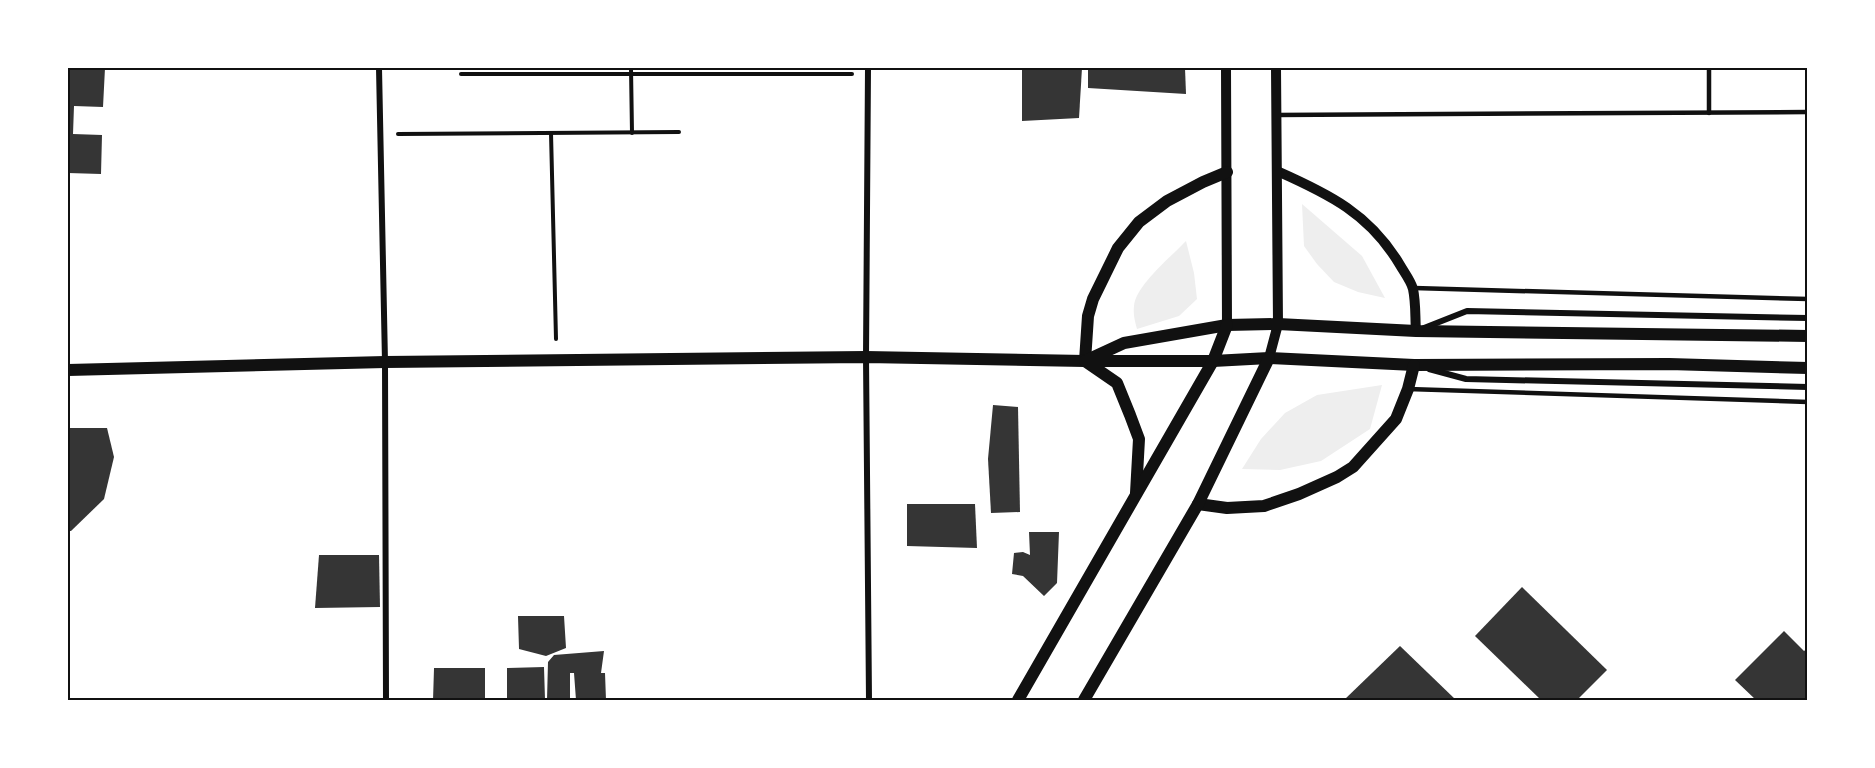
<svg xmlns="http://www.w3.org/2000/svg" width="1875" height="768" viewBox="0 0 1875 768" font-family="Overpass,sans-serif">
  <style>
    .green { fill: #eee }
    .building { fill: #353535 }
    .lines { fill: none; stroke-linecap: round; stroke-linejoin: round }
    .path { stroke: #111; stroke-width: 4 }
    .service { stroke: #111; stroke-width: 4.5 }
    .minor { stroke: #111; stroke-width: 6 }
    .tertiary { stroke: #111; stroke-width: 10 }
    .secondary { stroke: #111; stroke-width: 12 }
    .neatline { fill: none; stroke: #111; stroke-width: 2 }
  </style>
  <rect width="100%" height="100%" fill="#fff"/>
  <g class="green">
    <path d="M1302 204 1362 256 1385 298 1358 292 1334 282 1317 264 1304 246Z"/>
    <path d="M1186 241 1194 273 1197 299 1179 316 1137 329C1135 321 1133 315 1134 306 1136 285 1171 257 1186 241Z"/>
    <path d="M1382 385 1370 429 1321 461 1280 470 1242 469 1261 439 1285 413 1317 395Z"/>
  </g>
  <g class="building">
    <path d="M68 68H105L103 107 74 106 73 134 102 135 101 174 68 173Z"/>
    <path d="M1022 68H1082L1079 118 1022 121Z"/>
    <path d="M1088 68H1185L1186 94 1088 88Z"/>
    <path d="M993 405 1018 407 1020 512 991 513 988 459Z"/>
    <path d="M68 428H107L114 457 104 499 71 531H68Z"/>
    <path d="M907 504H975L977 548 907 546Z"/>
    <path d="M1029 532H1059L1057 583 1044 596 1023 576 1012 574 1014 553 1023 552 1030 555Z"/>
    <path d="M319 555H379L380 607 315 608Z"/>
    <path d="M1522 587 1607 670 1577 700H1541L1475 636Z"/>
    <path d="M518 616H564L566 648 546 656 519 649Z"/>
    <path d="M1784 631 1804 651 1808 648V700H1756L1735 680Z"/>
    <path d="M1400 646 1456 700H1344Z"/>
    <path d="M604 651 601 673H605L606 700H576L574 673H570V700H547L548 662 554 655Z"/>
    <path d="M544 667 545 700H507V668Z"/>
    <path d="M434 668H485V700H433Z"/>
  </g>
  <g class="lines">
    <g class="path">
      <path d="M631 68 632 133"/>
      <path d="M461 74H852"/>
      <path d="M551 133 556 339"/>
      <path d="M398 134 679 132"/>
    </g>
    <g class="service">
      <path d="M1709 113V68"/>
      <path d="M1276 115 1808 112"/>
      <path d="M1414 288 1808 299"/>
      <path d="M1408 389 1808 402"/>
    </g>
    <g class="minor">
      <path d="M379 68 385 362 386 700"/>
      <path d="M868 68 866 357 869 700"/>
      <path d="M1424 328 1467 311 1808 318"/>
      <path d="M1429 369 1466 379 1808 387"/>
    </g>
    <g class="tertiary">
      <path d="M1226 68 1227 325"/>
      <path d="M1277 171C1329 194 1370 214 1400 265 1404 272 1411 281 1413 289 1416 303 1415 318 1416 331"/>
      <path d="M1269 358 1278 324 1276 68"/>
    </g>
    <g class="secondary">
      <path d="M1085 361 1088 316 1093 299 1118 248 1139 222 1167 201 1203 182 1227 172"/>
      <path d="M68 370 385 362 866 357 1085 361 1124 343 1227 325 1278 324 1416 331 1808 336"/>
      <path d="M1136 493 1139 439 1130 415 1117 383 1085 361H1213L1269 358 1414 365 1669 364 1808 368"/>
      <path d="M1198 504 1227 508 1264 506 1299 494 1337 477 1353 467 1396 419 1408 389 1414 365"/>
      <path d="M1018 700 1213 361 1227 325"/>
      <path d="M1084 700 1198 504 1269 358"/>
    </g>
  </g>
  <rect width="1875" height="768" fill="none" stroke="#ffffff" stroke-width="138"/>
  <rect x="69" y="69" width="1737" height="630" class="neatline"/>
</svg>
